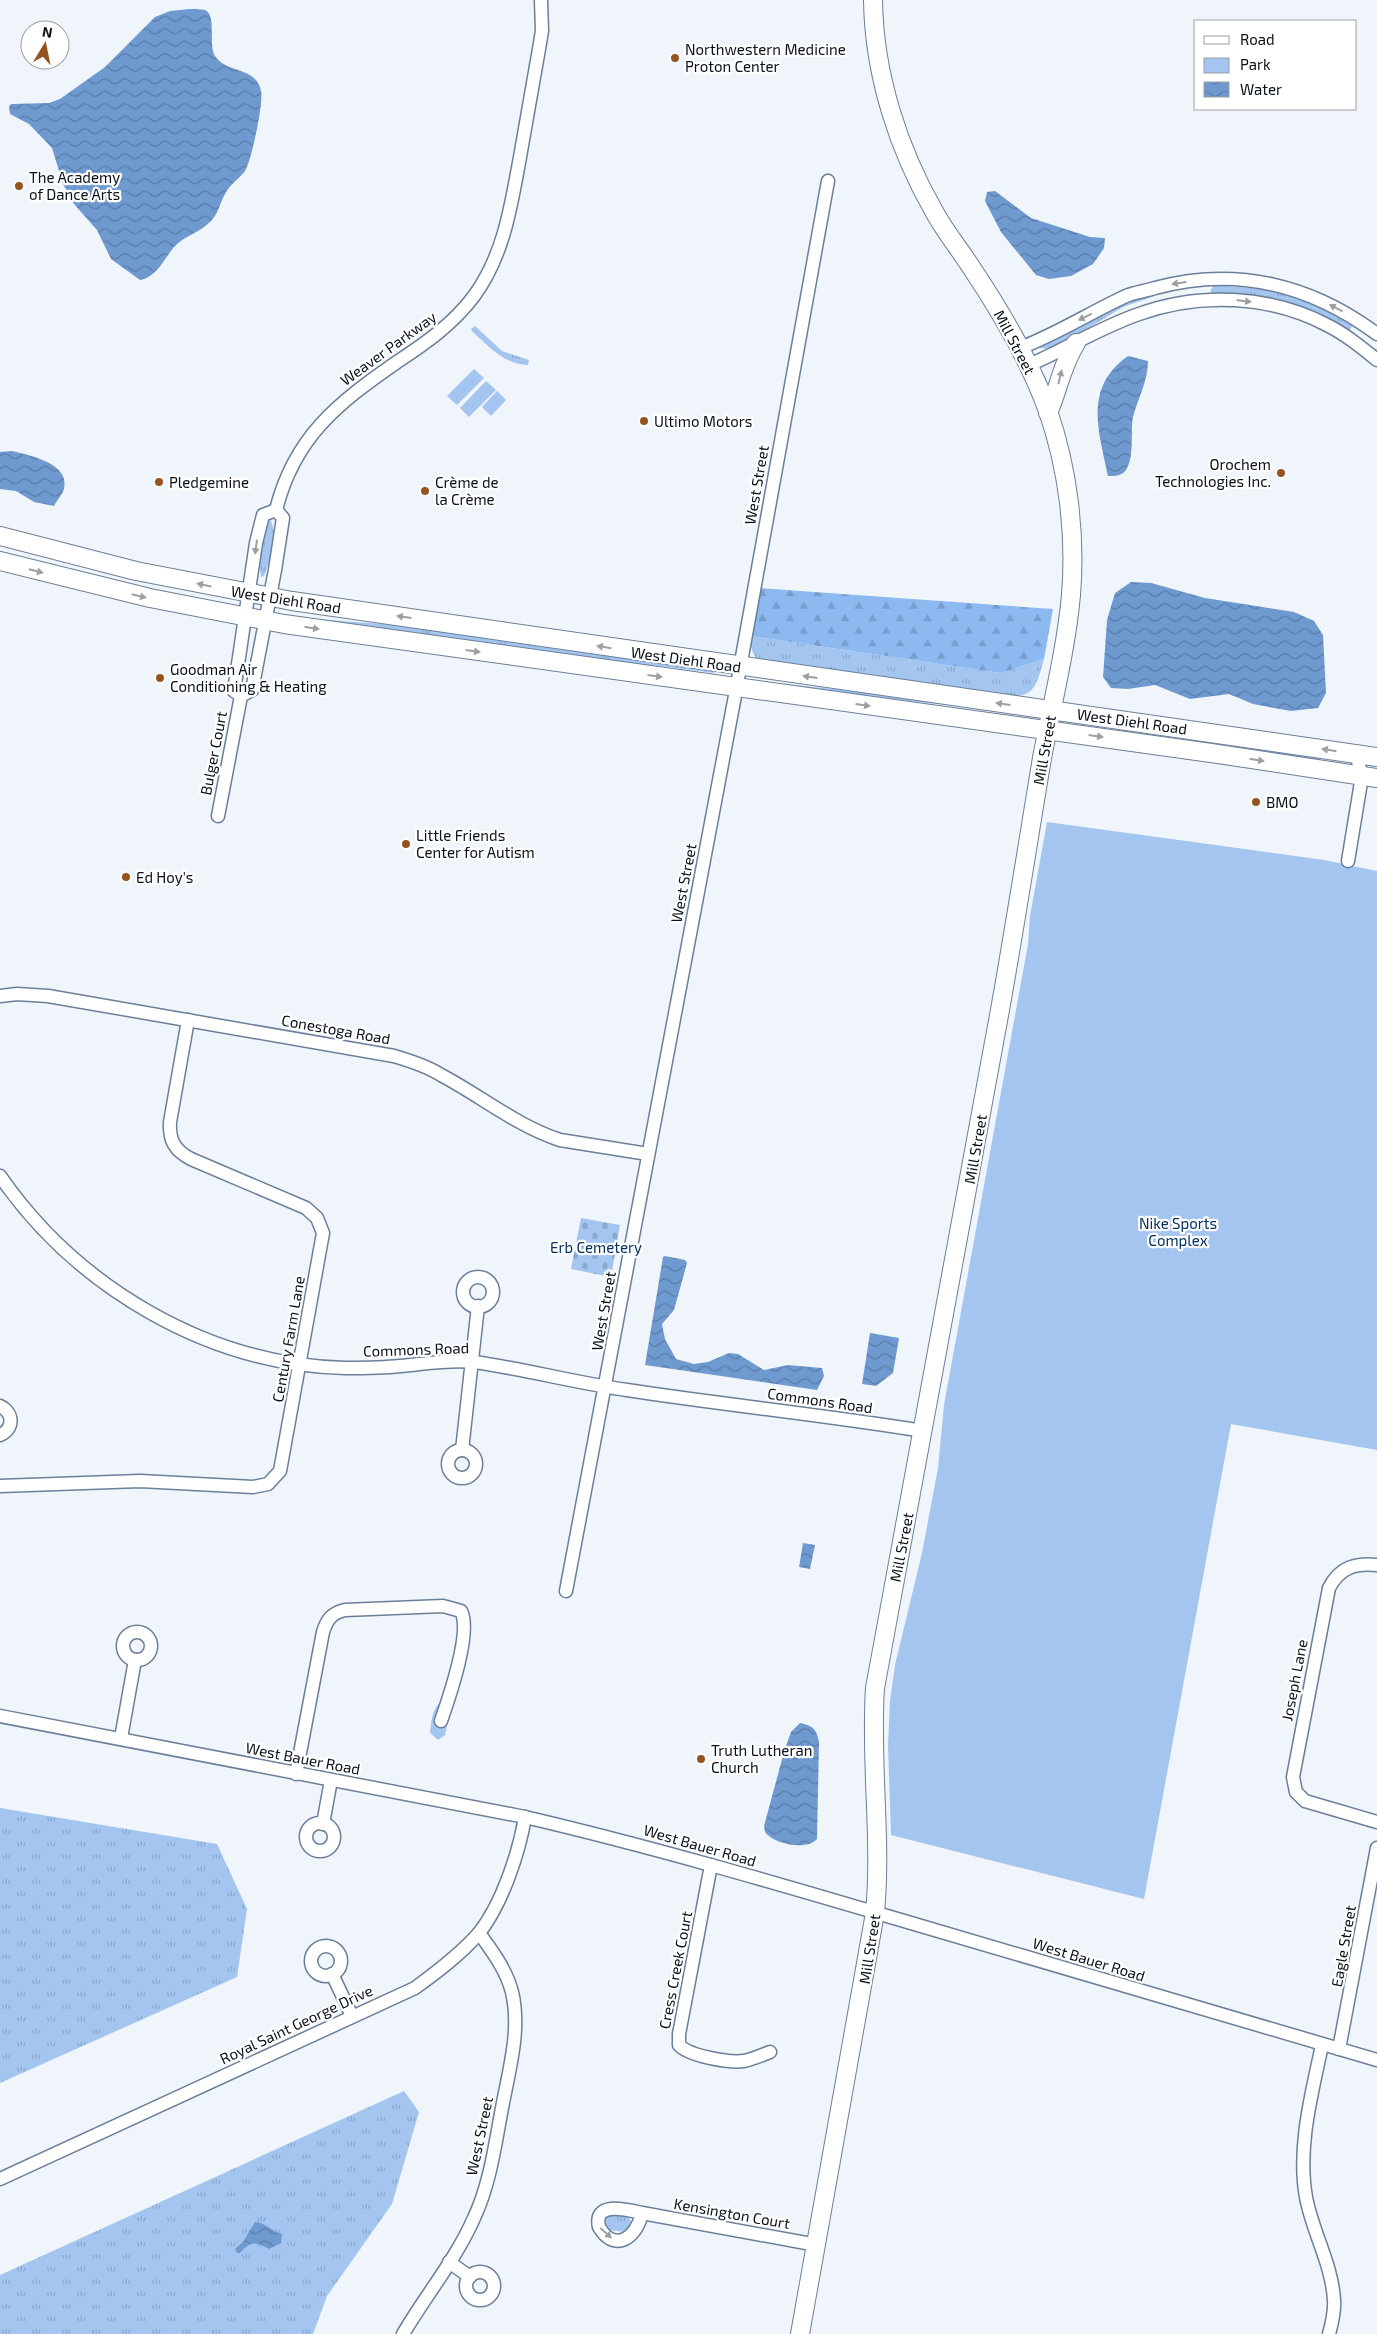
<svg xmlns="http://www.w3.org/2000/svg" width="1377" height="2334" viewBox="0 0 1377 2334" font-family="'Exo 2',sans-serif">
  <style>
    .grass { fill: url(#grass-tufts) }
    .forest { fill: url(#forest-firs) }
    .cemetery { fill: url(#cemetery-stones) }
    .park { fill: #a3c5f0 }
    .water { fill: url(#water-waves) }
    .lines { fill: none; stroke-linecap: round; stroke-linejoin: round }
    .street-casing { stroke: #6a7f99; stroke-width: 15 }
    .secondary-casing { stroke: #6a7f99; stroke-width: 20 }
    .street { stroke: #fff; stroke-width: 12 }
    .secondary { stroke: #fff; stroke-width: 18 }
    .oneway { fill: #9d9fa3 }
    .poi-dot { fill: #955320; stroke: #fff; stroke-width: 2 }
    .labels { text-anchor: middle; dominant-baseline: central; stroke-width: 4.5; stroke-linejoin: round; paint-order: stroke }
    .poi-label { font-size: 15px; fill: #09101a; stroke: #fff; text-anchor: start }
    .street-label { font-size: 15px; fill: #09101a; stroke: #fff }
    .park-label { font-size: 15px; fill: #043162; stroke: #fff }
  </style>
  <defs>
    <pattern id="grass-tufts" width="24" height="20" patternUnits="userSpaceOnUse" patternTransform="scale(1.25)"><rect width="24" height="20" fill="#a3c5f0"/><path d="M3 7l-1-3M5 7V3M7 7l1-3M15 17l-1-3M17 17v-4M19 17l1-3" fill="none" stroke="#8ba8cd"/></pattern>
    <pattern id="forest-firs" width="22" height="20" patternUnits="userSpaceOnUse" patternTransform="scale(1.25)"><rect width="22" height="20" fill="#8db9f1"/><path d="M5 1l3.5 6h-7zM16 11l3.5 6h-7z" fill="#789ece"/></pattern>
    <pattern id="cemetery-stones" width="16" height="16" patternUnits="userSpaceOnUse" patternTransform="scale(1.25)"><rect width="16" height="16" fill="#a3c5f0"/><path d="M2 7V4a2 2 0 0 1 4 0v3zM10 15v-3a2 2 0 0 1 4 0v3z" fill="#8ba8cd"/></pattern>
    <pattern id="water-waves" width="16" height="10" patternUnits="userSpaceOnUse" patternTransform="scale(1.25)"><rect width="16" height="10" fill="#6f9ad0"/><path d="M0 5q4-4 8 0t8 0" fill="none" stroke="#597ca8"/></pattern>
  </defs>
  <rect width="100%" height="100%" fill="#f0f5fb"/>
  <g class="grass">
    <path d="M1214 285 1265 289 1315 303 1353 325 1349 331 1213 294 1210 291Z"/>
    <path d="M1151 294 1155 296 1123 307 1057 347 1051 349 1039 348V346L1120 306Z"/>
    <path d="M475 326 502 351 529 360 528 365C505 365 488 346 472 331L471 329Z"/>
    <path d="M269 518C280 533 270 561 264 576L261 577 259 557 266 522Z"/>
    <path d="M288 617 451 629 715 670 714 673 660 666 554 656Z"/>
    <path d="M750 636 1001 673 1044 659C1036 686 1036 697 1005 697L761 664C753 656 750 648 750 636Z"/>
    <path d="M762 682 926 698 1021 714 949 705 813 692Z"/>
    <path d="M1078 725 1172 738 1227 740 1321 757 1317 763 1077 728Z"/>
    <path d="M440 1703 444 1704 450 1711 445 1735 438 1740 430 1733C431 1723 432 1709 440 1703Z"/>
    <path d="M0 1808 217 1844 247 1909 237 1977 0 2083Z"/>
    <path d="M404 2091 419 2112 392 2204 327 2296 313 2334H0V2275Z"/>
    <path d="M610 2213 628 2216C634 2224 631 2228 625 2232L609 2230C604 2223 604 2219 610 2213Z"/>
  </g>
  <path class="forest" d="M757 588 1053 609 1044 659 1001 673 750 636Z"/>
  <path class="cemetery" d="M581 1218 620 1225 611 1277 571 1269Z"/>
  <g class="park">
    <path d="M474 369 484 378 457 405 447 396Z"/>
    <path d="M486 381 496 390 469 417 460 408Z"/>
    <path d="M497 391 506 400 491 416 482 407Z"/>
    <path d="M1047 822 1324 860 1377 871V1450L1231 1424 1144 1899 891 1835 888 1745 890 1701 895 1665 922 1553 938 1468 944 1405 1028 944 1030 916Z"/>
  </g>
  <g class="water">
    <path d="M190 9C195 9 201 9 205 10 217 15 208 45 215 56 227 74 256 66 261 91 264 101 251 163 245 171 239 179 230 184 225 194 220 202 219 213 211 221 201 232 184 236 174 247 164 259 157 277 140 280L111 259 97 230 74 204 63 184 52 148 29 124 10 114 9 107 11 104 49 103 60 99 105 67 155 17 170 11Z"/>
    <path d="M995 191 1031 218 1090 237 1105 238 1104 248 1093 264 1071 276 1049 279 1036 275 1001 232 985 201 987 192Z"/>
    <path d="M1128 356 1148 361C1148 381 1138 398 1133 417 1130 433 1135 456 1126 470 1122 476 1115 476 1108 476 1099 430 1083 388 1128 356Z"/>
    <path d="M12 451C28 455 71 463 64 489 62 495 57 500 54 506L34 502 16 491 0 489V452Z"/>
    <path d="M1131 582 1151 583 1205 598 1294 612 1314 621 1323 635 1326 693 1318 708 1291 711 1253 704 1229 694 1190 699 1155 685 1128 689 1111 688 1103 677 1107 620 1115 593Z"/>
    <path d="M665 1256 685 1260 687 1263 674 1310 662 1324 665 1339 676 1359 694 1364 708 1362 729 1353 738 1354 764 1370 788 1365 822 1368 824 1376 817 1390 645 1365 663 1257Z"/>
    <path d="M870 1333 899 1338 893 1373 876 1386 862 1384Z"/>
    <path d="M803 1543 815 1545 810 1569 799 1567Z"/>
    <path d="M800 1723C813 1726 816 1728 819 1742L817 1839C807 1851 773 1844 765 1832L764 1826 784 1752 791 1732Z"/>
    <path d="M255 2222C265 2222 272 2232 282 2234L281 2243 269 2249C256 2241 250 2241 240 2253H237L235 2249 243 2242Z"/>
  </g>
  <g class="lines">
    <defs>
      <g id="street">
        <path d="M1020 348C1057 334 1091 312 1126 296 1135 292 1146 291 1155 288 1236 266 1311 285 1377 334"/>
        <path d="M1029 365C1066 349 1101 327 1139 314 1199 292 1270 295 1327 325 1345 334 1361 347 1377 360"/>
        <path d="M276 510C294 437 338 403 397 362 426 343 453 324 474 296 504 255 511 206 520 157 526 121 533 85 539 49L542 31 541 0"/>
        <path d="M241 696 234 691 256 543 263 515 276 510"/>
        <path d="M218 816 241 696 252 690 275 570 283 518 276 510"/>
        <path d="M1348 861 1362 776 1356 754"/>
        <path d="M0 996 17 994 48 996 394 1056C411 1061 427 1066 441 1075 481 1096 517 1126 560 1140L648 1154"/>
        <path d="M0 1176C77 1287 208 1365 345 1368 363 1368 382 1368 400 1366 424 1364 450 1359 474 1362 525 1369 576 1383 627 1390 725 1405 825 1415 923 1431"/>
        <circle cx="478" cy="1292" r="15"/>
        <path d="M0 1406C14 1413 14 1429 0 1435"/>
        <path d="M462 1450 478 1306"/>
        <circle cx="462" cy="1464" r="14"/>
        <path d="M0 1486 140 1481 253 1487 268 1484 280 1471 323 1233 317 1218 306 1208 191 1159C174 1150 169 1140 170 1122L188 1020"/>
        <path d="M1377 1565C1355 1563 1340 1567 1329 1588L1293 1777 1296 1792 1305 1801 1377 1822"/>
        <path d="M566 1591 734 701 828 181"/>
        <circle cx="137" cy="1646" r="14"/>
        <path d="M0 1716 525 1817C649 1846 772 1882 894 1918 1055 1966 1216 2014 1377 2060"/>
        <path d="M121 1738 135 1660"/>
        <path d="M296 1774 323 1632C327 1619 332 1613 345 1610L443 1606 461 1611C472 1632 449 1698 441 1721"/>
        <circle cx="320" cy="1837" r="14"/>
        <path d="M323 1824 331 1780"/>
        <path d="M711 1865 679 2034V2045C689 2056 729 2063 744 2061 753 2059 762 2055 770 2052"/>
        <circle cx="326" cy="1961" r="15"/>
        <path d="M332 1974 352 2016"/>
        <path d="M1322 2045C1312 2093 1297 2147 1306 2197 1312 2231 1332 2264 1334 2300 1335 2311 1332 2323 1329 2334"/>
        <path d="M1339 2049 1377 1848"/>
        <path d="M0 2179 415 1988C437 1972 461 1954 479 1933 502 1904 519 1853 525 1817"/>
        <path d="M642 2213C637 2237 615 2254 599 2227 593 2200 628 2210 642 2213L817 2245"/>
        <path d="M449 2262 470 2277"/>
        <circle cx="480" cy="2286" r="14"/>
        <path d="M403 2334C426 2295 456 2259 474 2218 490 2184 495 2145 502 2108 509 2070 521 2030 512 1992 506 1969 492 1951 479 1933"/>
      </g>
      <g id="secondary">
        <path d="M1048 413C1059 388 1061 367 1076 343"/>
        <path d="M0 536 136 571 292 601 1377 757"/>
        <path d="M0 561 150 598 284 624 1211 753 1377 778"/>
        <path d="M800 2334 875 1913C882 1838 870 1763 875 1688L1000 1010C1015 926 1028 842 1042 758 1052 704 1066 650 1071 595 1076 534 1068 469 1048 411 1030 361 1003 315 973 270 961 251 946 233 935 213 898 149 874 74 873 0"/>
      </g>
    </defs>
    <use href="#street" class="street-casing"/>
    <use href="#secondary" class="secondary-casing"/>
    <use href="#street" class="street"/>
    <use href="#secondary" class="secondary"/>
  </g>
  <defs><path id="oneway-solid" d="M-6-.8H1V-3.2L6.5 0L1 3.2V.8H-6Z" transform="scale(1.25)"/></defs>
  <g class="oneway">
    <use href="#oneway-solid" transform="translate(1179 283) rotate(172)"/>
    <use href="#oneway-solid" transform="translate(1244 301) rotate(7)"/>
    <use href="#oneway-solid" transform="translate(1336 308) rotate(-153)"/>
    <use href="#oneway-solid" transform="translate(1085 317) rotate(154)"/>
    <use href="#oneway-solid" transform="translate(1060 377) rotate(-77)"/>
    <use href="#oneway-solid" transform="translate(256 547) rotate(98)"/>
    <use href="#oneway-solid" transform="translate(36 571) rotate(14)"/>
    <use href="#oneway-solid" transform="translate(204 585) rotate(-168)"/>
    <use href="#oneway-solid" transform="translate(139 596) rotate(13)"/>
    <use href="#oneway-solid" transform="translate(404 617) rotate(-172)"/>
    <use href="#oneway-solid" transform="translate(312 628) rotate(9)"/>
    <use href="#oneway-solid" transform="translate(604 647) rotate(-171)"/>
    <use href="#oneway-solid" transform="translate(473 651) rotate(8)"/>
    <use href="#oneway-solid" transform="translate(655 676) rotate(8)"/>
    <use href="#oneway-solid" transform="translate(810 677) rotate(-172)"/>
    <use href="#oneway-solid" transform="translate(1003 704) rotate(-172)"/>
    <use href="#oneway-solid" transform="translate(863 705) rotate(8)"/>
    <use href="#oneway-solid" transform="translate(1096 736) rotate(8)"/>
    <use href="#oneway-solid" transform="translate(1329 750) rotate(-171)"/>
    <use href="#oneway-solid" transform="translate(1257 760) rotate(9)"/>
    <use href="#oneway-solid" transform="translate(606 2233) rotate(42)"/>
  </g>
  <g class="poi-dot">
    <circle cx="675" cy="58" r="5"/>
    <circle cx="19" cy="186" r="5"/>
    <circle cx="644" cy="421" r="5"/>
    <circle cx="1281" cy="473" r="5"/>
    <circle cx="159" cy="482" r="5"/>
    <circle cx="425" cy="491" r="5"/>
    <circle cx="160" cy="678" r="5"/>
    <circle cx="1256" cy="802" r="5"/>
    <circle cx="406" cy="844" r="5"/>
    <circle cx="126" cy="877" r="5"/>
    <circle cx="701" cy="1759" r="5"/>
  </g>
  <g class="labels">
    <g class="poi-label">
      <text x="685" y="49">Northwestern Medicine<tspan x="685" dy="17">Proton Center</tspan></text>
      <text x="29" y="177">The Academy<tspan x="29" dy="17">of Dance Arts</tspan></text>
      <text x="654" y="421">Ultimo Motors</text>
      <text x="1271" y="464" text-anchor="end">Orochem<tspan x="1271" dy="17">Technologies Inc.</tspan></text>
      <text x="169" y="482">Pledgemine</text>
      <text x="435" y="482">Crème de<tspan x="435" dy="17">la Crème</tspan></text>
      <text x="170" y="669">Goodman Air<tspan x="170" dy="17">Conditioning &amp; Heating</tspan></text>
      <text x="1266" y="802">BMO</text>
      <text x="416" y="835">Little Friends<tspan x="416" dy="17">Center for Autism</tspan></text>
      <text x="136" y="877">Ed Hoy's</text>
      <text x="711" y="1750">Truth Lutheran<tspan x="711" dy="17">Church</tspan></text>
    </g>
    <g class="street-label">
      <text transform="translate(1015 342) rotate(62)">Mill Street</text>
      <text transform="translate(388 348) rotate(-36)">Weaver Parkway</text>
      <text transform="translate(756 485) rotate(-80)">West Street</text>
      <text transform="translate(286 599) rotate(9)">West Diehl Road</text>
      <text transform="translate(686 659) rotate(8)">West Diehl Road</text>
      <text transform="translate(1132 721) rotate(8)">West Diehl Road</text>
      <text transform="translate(1044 750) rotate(-80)">Mill Street</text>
      <text transform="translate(213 753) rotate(-79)">Bulger Court</text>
      <text transform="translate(683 883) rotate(-79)">West Street</text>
      <text transform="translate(336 1029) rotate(10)">Conestoga Road</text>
      <text transform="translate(975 1149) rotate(-80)">Mill Street</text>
      <text transform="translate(603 1311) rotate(-80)">West Street</text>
      <text transform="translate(288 1339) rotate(-80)">Century Farm Lane</text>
      <text transform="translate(416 1349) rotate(-2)">Commons Road</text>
      <text transform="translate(820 1400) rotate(8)">Commons Road</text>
      <text transform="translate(901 1547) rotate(-79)">Mill Street</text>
      <text transform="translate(1294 1680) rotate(-79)">Joseph Lane</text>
      <text transform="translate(303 1758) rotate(11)">West Bauer Road</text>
      <text transform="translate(700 1845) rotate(16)">West Bauer Road</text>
      <text transform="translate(1343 1946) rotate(-80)">Eagle Street</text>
      <text transform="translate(869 1949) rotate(-81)">Mill Street</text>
      <text transform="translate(1089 1959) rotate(17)">West Bauer Road</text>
      <text transform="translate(675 1970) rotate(-79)">Cress Creek Court</text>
      <text transform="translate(296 2024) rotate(-25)">Royal Saint George Drive</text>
      <text transform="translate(479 2136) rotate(-78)">West Street</text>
      <text transform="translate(732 2213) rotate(10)">Kensington Court</text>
    </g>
    <g class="park-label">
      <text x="1178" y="1223">Nike Sports<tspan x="1178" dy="17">Complex</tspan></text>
      <text x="596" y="1247">Erb Cemetery</text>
    </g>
  </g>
  <rect x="1194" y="20" width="162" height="90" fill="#ffffff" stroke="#9d9fa3"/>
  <rect x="1204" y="36" width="25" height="8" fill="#ffffff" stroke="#9d9fa3"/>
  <text x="1240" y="45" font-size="15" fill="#09101a">Road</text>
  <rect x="1204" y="58" width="25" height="15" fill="#a3c5f0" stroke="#9d9fa3"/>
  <text x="1240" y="70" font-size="15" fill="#09101a">Park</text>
  <rect x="1204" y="82" width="25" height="15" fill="url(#water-waves)" stroke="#9d9fa3"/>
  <text x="1240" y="95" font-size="15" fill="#09101a">Water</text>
  <g transform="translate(45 45) rotate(10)"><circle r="24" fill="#ffffff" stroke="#9d9fa3"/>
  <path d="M0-4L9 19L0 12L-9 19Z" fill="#955320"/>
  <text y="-8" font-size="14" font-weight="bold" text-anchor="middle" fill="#09101a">N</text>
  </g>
</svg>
